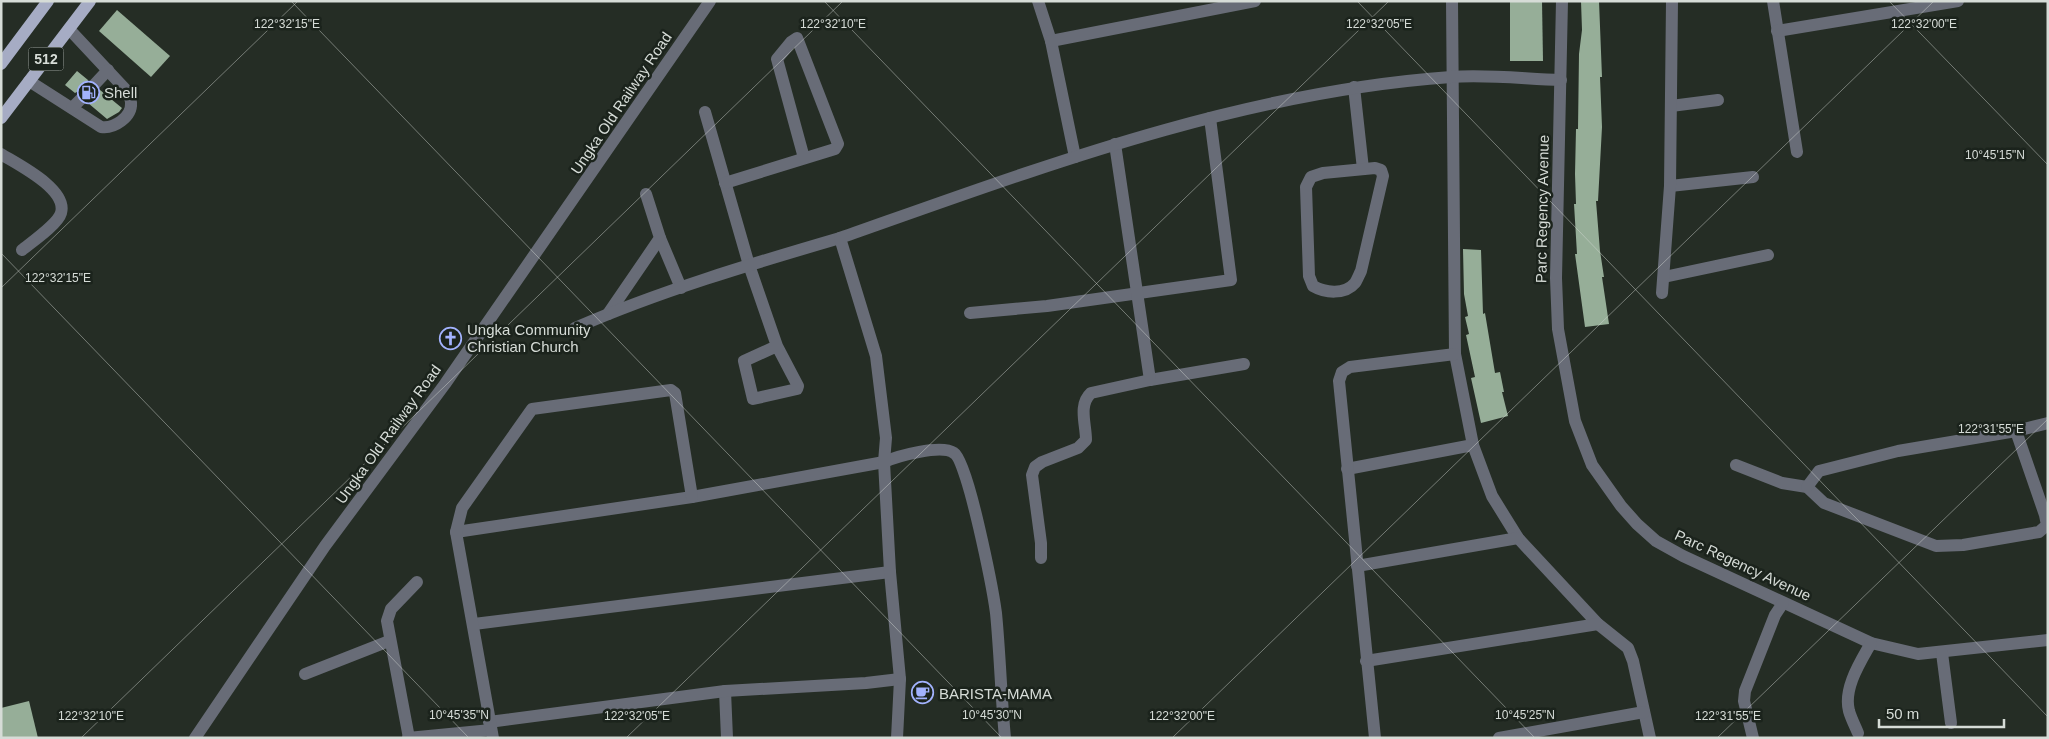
<svg xmlns="http://www.w3.org/2000/svg" width="2049" height="739" viewBox="0 0 2049 739" font-family="Arial,sans-serif">
  <style>
    .building { fill: #96ae98 }
    .lines { fill: none; stroke-linecap: round; stroke-linejoin: round }
    .minor { stroke: #686c77; stroke-width: 12 }
    .major { stroke: #a6acc4; stroke-width: 12 }
    .ticks { fill: none; stroke: #d6dcd7; stroke-width: 1; stroke-opacity: 0.45 }
    .labels { text-anchor: middle; dominant-baseline: central; stroke-width: 5; stroke-linejoin: round; paint-order: stroke }
    .shield { fill: #1b231c; stroke: #9ea49f; stroke-width: 1 }
    .shield-label { font-size: 14px; font-weight: bold; fill: #d6dcd7 }
    .poi-label { font-size: 15px; fill: #d6dcd7; stroke: #1b231c; text-anchor: start }
    .street-label { font-size: 15px; fill: #d6dcd7; stroke: #1b231c }
    .ticks-label { font-size: 12px; text-anchor: middle; fill: #d6dcd7; stroke: #1b231c; stroke-width: 5; stroke-linejoin: round; paint-order: stroke }
  </style>
  <rect width="100%" height="100%" fill="#252d25"/>
  <g class="building">
    <path d="M1510 1H1542L1543 61H1510Z"/>
    <path d="M1581 1H1599L1602 77H1600L1602 127 1598 201H1596L1600 251 1604 277H1602L1609 324 1585 327 1575 254H1577L1574 204H1576L1575 174 1576 129H1578L1579 54 1582 30Z"/>
    <path d="M117 10 170 56 151 77 99 31Z"/>
    <path d="M77 71 88 80 86 87 88 91 93 93 100 90 122 108 119 112 107 119 88 103 90 96 87 92 80 90 75 93 65 85Z"/>
    <path d="M1463 249 1481 250 1483 314 1485 313 1495 373 1500 372 1504 392H1502L1508 416 1481 423 1471 378 1475 377 1466 335 1469 334 1465 317 1468 316 1464 294Z"/>
    <path d="M29 701 38 738H1V708Z"/>
  </g>
  <g class="lines">
    <g class="minor">
      <path d="M1038 1 1051 41 1075 157"/>
      <path d="M1452 1 1455 354 1473 445 1492 496 1518 538 1598 624 1628 648 1633 661 1650 738"/>
      <path d="M1562 1 1556 278 1558 329 1575 421 1592 465 1621 506 1637 524 1656 541 1683 556 1871 643 1918 654 2048 640"/>
      <path d="M1773 1 1797 152"/>
      <path d="M1777 31 1958 1"/>
      <path d="M1051 41 1255 1"/>
      <path d="M29 81 101 127C114 129 132 117 131 103 131 99 129 95 127 91L69 29"/>
      <path d="M94 85 108 70"/>
      <path d="M1354 87 1363 169"/>
      <path d="M1671 106 1718 100"/>
      <path d="M72 108 82 98"/>
      <path d="M705 112 749 265 777 346 798 386 797 389 753 399 744 361 777 346"/>
      <path d="M1 154C17 164 68 189 61 213 58 224 32 242 22 250"/>
      <path d="M1375 168 1381 170 1383 176 1361 271C1359 275 1357 280 1355 283 1345 295 1325 293 1313 286L1309 276 1306 187 1311 177 1323 173Z"/>
      <path d="M725 183 835 149 838 144 797 38 791 42 777 59 804 158"/>
      <path d="M1670 186 1753 177"/>
      <path d="M660 238 681 288"/>
      <path d="M1664 277 1768 255"/>
      <path d="M1662 293 1670 186 1672 1"/>
      <path d="M970 313 1047 306 1231 280 1210 118"/>
      <path d="M608 314 660 238 646 194"/>
      <path d="M575 328C660 291 751 264 840 238"/>
      <path d="M1150 380 1244 364"/>
      <path d="M1736 465 1782 483 1807 487 1824 503 1936 546 1963 545 2039 532 2047 525 2045 515 2016 431"/>
      <path d="M1347 469 1473 445"/>
      <path d="M1807 487 1819 471 1898 451 2016 431 2048 423"/>
      <path d="M456 532 692 497 884 462C898 456 941 444 954 453 968 461 993 591 996 613 1000 654 1001 696 1005 738"/>
      <path d="M1041 558V543L1032 475 1035 467 1042 462 1078 448 1086 440C1086 424 1078 405 1091 393L1150 380 1115 144"/>
      <path d="M1357 566 1518 538"/>
      <path d="M474 624 890 572"/>
      <path d="M1942 653 1951 723"/>
      <path d="M1366 661 1598 624"/>
      <path d="M305 674 389 641"/>
      <path d="M725 691 727 738"/>
      <path d="M489 722 725 691 866 683 900 679"/>
      <path d="M1858 733C1855 726 1851 718 1849 711 1843 688 1861 661 1871 643"/>
      <path d="M195 738 325 546 445 384 710 1"/>
      <path d="M408 738 491 730"/>
      <path d="M409 738 387 621 391 609 417 582"/>
      <path d="M493 738 456 532 462 508 532 409 671 390 675 393 692 497"/>
      <path d="M897 738 900 679 890 572 884 462 886 438 876 356 840 238C1039 168 1239 92 1451 77 1485 74 1526 79 1561 80"/>
      <path d="M1375 738 1339 381 1342 372 1350 367 1455 354"/>
      <path d="M1499 738 1644 712"/>
      <path d="M1753 738 1744 701 1745 691 1775 615 1783 603"/>
    </g>
    <g class="major">
      <path d="M1 64 48 1"/>
      <path d="M1 118 90 1"/>
    </g>
  </g>
  <path class="ticks" d="M291 1 1002 738M824 1 1535 738M1357 1 2048 717M1889 1 2048 165M1 253 469 738M1 288 298 1M81 738 843 1M626 738 1389 1M1172 738 1934 1M1717 738 2048 419"/>
  <defs>
    <symbol id="fuel-ring" viewBox="-11 -11 22 22"><circle r="9.5" fill="#1b231c" stroke="#a2b2fd" stroke-width="1.5"/><path d="M-5.5-6h7V0h2V4h1.3V-2.5L3-4.5l.8-.8L6-3V5H2.5V1h-1V6h-7ZM-4.2-4.7v3.2H.2V-4.7Z" fill="#a2b2fd"/></symbol>
    <symbol id="church-ring" viewBox="-11 -11 22 22"><circle r="9.5" fill="#1b231c" stroke="#a2b2fd" stroke-width="1.5"/><path d="M-1.2-6h2.4v3.5h3.3v2.4h-3.3V6h-2.4V-.1h-3.3v-2.4h3.3Z" fill="#a2b2fd"/></symbol>
    <symbol id="cafe-ring" viewBox="-11 -11 22 22"><circle r="9.5" fill="#1b231c" stroke="#a2b2fd" stroke-width="1.5"/><path d="M-5.5-4.5H6V0H3Q3 3.5 0 3.5H-2.5Q-5.5 3.5-5.5 0ZM3-3.2v2h1.7v-2ZM-6 4.5H4V6H-6Z" fill="#a2b2fd"/></symbol>
  </defs>
  <g fill-rule="evenodd">
    <use href="#fuel-ring" x="76" y="80" width="25" height="25"/>
    <use href="#church-ring" x="438" y="326" width="25" height="25"/>
    <use href="#cafe-ring" x="910" y="680" width="25" height="25"/>
  </g>
  <g class="labels">
    <rect class="shield" x="28.5" y="47.5" width="35" height="23" rx="4"/>
    <g class="shield-label">
      <text x="46" y="59">512</text>
    </g>
    <g class="poi-label">
      <text x="104" y="92">Shell</text>
      <text x="467" y="329">Ungka Community<tspan x="467" dy="17">Christian Church</tspan></text>
      <text x="939" y="693">BARISTA-MAMA</text>
    </g>
    <g class="street-label">
      <text transform="translate(621 103) rotate(-56)">Ungka Old Railway Road</text>
      <text transform="translate(1542 209) rotate(-89)">Parc Regency Avenue</text>
      <text transform="translate(388 434) rotate(-54)">Ungka Old Railway Road</text>
      <text transform="translate(1743 565) rotate(25)">Parc Regency Avenue</text>
    </g>
  </g>
  <g class="ticks-label">
    <text x="287" y="28">122°32'15"E</text>
    <text x="833" y="28">122°32'10"E</text>
    <text x="1379" y="28">122°32'05"E</text>
    <text x="1924" y="28">122°32'00"E</text>
    <text x="1995" y="159">10°45'15"N</text>
    <text x="58" y="282">122°32'15"E</text>
    <text x="1991" y="433">122°31'55"E</text>
    <text x="459" y="719">10°45'35"N</text>
    <text x="992" y="719">10°45'30"N</text>
    <text x="1525" y="719">10°45'25"N</text>
    <text x="91" y="720">122°32'10"E</text>
    <text x="637" y="720">122°32'05"E</text>
    <text x="1182" y="720">122°32'00"E</text>
    <text x="1728" y="720">122°31'55"E</text>
  </g>
  <rect width="2049" height="739" fill="none" stroke="#d6dcd7" stroke-width="5"/>
  <path d="M1879 719v8h125v-8" fill="none" stroke="#d6dcd7" stroke-width="2.5"/>
  <text x="1886" y="719" font-size="15" fill="#d6dcd7" stroke="#1b231c" stroke-width="4" paint-order="stroke">50 m</text>
</svg>
